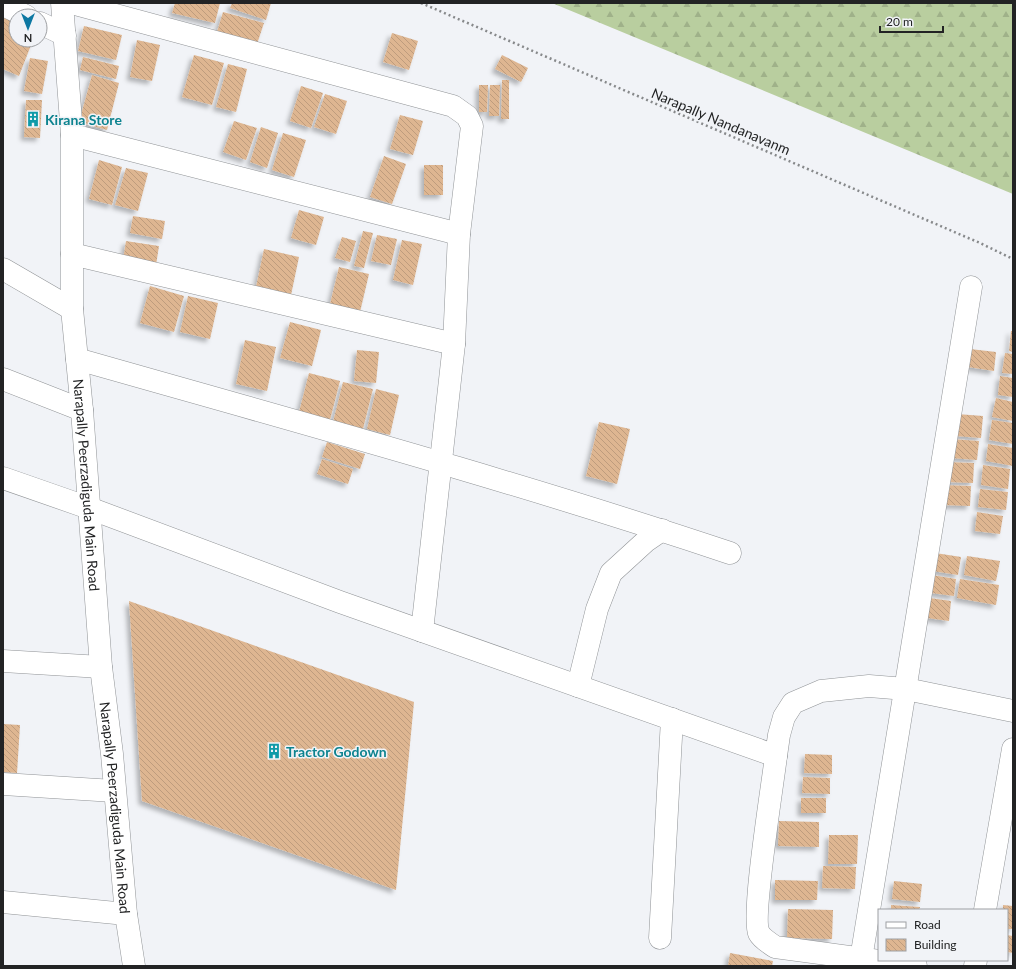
<svg xmlns="http://www.w3.org/2000/svg" width="1016" height="969" viewBox="0 0 1016 969" font-family="Lato,sans-serif">
  <style>
    .forest { fill: url(#forest-firs) }
    .building { fill: url(#building-back-hatch); filter: url(#shadow) }
    .lines { fill: none; stroke-linecap: round; stroke-linejoin: round }
    .minor-casing { stroke: #909396; stroke-width: 23 }
    .path { stroke: #87898b; stroke-width: 2.5; stroke-dasharray: 2 3; stroke-linecap: butt }
    .minor { stroke: #fff; stroke-width: 22 }
    .labels { text-anchor: middle; dominant-baseline: central; stroke-width: 3; stroke-linejoin: round; paint-order: stroke }
    .culture-label { font-size: 14px; font-weight: bold; fill: #0d838f; stroke: #f1f3f7; text-anchor: start }
    .street-label { font-size: 14px; fill: #222324; stroke: #f1f3f7 }
  </style>
  <defs>
    <pattern id="forest-firs" width="22" height="20" patternUnits="userSpaceOnUse"><rect width="22" height="20" fill="#b9ce9f"/><path d="M5 1l3.5 6h-7zM16 11l3.5 6h-7z" fill="#9fb189"/></pattern>
    <pattern id="building-back-hatch" width="6" height="6" patternUnits="userSpaceOnUse"><rect width="6" height="6" fill="#deb691"/><path d="M-1 5l2 2M0 0l6 6M5-1l2 2" fill="none" stroke="#be9c7d"/></pattern>
    <filter id="shadow"><feDropShadow dx="-3.5" dy="3.5" stdDeviation="2" flood-color="#0004"/></filter>
  </defs>
  <rect width="100%" height="100%" fill="#f1f3f7"/>
  <path class="forest" d="M552 3H1013V194Z"/>
  <g class="building">
    <path d="M175 3H220L215 23 172 13Z"/>
    <path d="M232 3H271L266 20 230 8Z"/>
    <path d="M223 12 264 23 256 47 216 35Z"/>
    <path d="M3 17 16 22V40H33L19 76 3 69Z"/>
    <path d="M84 26 122 35 116 60 78 51Z"/>
    <path d="M392 33 418 41 409 70 383 62Z"/>
    <path d="M137 40 160 45 152 81 130 77Z"/>
    <path d="M194 55 224 63 212 105 182 97Z"/>
    <path d="M502 55 528 68 521 82 495 69Z"/>
    <path d="M83 57 119 66 116 79 80 70Z"/>
    <path d="M30 58 48 61 42 94 24 91Z"/>
    <path d="M228 64 247 69 236 112 216 107Z"/>
    <path d="M92 75 119 83 107 130 79 122Z"/>
    <path d="M502 80H509V119H501Z"/>
    <path d="M479 85H488L487 112H479Z"/>
    <path d="M490 85H500L499 116H489Z"/>
    <path d="M301 86 323 93 311 128 290 121Z"/>
    <path d="M325 94 347 101 336 134 314 127Z"/>
    <path d="M26 100H42L40 138 24 137Z"/>
    <path d="M400 115 423 121 413 155 390 149Z"/>
    <path d="M234 121 257 128 246 160 223 152Z"/>
    <path d="M261 127 278 133 267 168 250 162Z"/>
    <path d="M283 133 306 140 294 177 272 170Z"/>
    <path d="M384 156 406 164 392 204 370 197Z"/>
    <path d="M99 160 122 167 112 205 89 199Z"/>
    <rect x="424" y="165" width="19" height="30"/>
    <path d="M126 168 148 173 138 211 115 205Z"/>
    <path d="M299 210 324 217 316 245 291 238Z"/>
    <path d="M133 216 165 221 162 239 130 233Z"/>
    <path d="M363 231 373 233 364 268 354 266Z"/>
    <path d="M377 235 397 239 391 265 371 261Z"/>
    <path d="M342 237 356 241 350 262 335 258Z"/>
    <path d="M402 240 422 244 413 285 393 280Z"/>
    <path d="M126 241 159 246 156 265 123 260Z"/>
    <path d="M264 249 299 257 291 295 256 287Z"/>
    <path d="M339 267 369 274 360 312 330 304Z"/>
    <path d="M150 286 184 296 174 332 140 323Z"/>
    <path d="M188 296 218 303 210 339 180 332Z"/>
    <path d="M290 322 321 330 312 366 280 358Z"/>
    <path d="M1011 331H1013V352L1009 351Z"/>
    <path d="M245 340 276 347 267 391 236 384Z"/>
    <path d="M970 349 996 352 994 371 968 367Z"/>
    <path d="M357 350 379 352 376 383 354 381Z"/>
    <path d="M1005 353 1013 354V374L1002 373Z"/>
    <path d="M309 373 340 381 330 420 299 412Z"/>
    <path d="M1000 376 1013 378V397L998 395Z"/>
    <path d="M343 382 373 389 363 429 333 422Z"/>
    <path d="M376 389 399 395 390 435 367 429Z"/>
    <path d="M996 398 1013 402V421L992 417Z"/>
    <path d="M957 414 983 416 981 438 955 436Z"/>
    <path d="M992 420 1013 423V444L989 440Z"/>
    <path d="M599 422 630 429 617 484 586 476Z"/>
    <path d="M951 439 979 441 977 460 950 458Z"/>
    <path d="M327 442 365 454 360 469 322 457Z"/>
    <path d="M988 444 1013 448V466L986 461Z"/>
    <path d="M322 459 353 469 348 484 317 474Z"/>
    <path d="M946 462 974 463 973 483 945 482Z"/>
    <path d="M983 465 1010 469 1008 489 981 485Z"/>
    <path d="M942 485 971 486 970 506 942 505Z"/>
    <path d="M980 489 1008 492 1006 510 978 507Z"/>
    <path d="M977 512 1003 516 1000 534 975 531Z"/>
    <path d="M929 552 961 557 958 575 926 570Z"/>
    <path d="M967 556 1000 561 996 581 964 575Z"/>
    <path d="M926 574 956 579 954 596 923 592Z"/>
    <path d="M960 579 999 585 996 605 957 598Z"/>
    <path d="M923 597 951 601 949 621 920 617Z"/>
    <path d="M129 601 414 702 396 890 142 801Z"/>
    <path d="M3 724 20 725 17 773 3 772Z"/>
    <path d="M805 754 832 755V774L804 773Z"/>
    <path d="M803 777 830 778V794L802 793Z"/>
    <rect x="801" y="798" width="25" height="15"/>
    <path d="M779 821 819 822V847L778 846Z"/>
    <path d="M829 835H858L857 864H828Z"/>
    <path d="M823 866 856 867 855 889 822 888Z"/>
    <path d="M775 880 818 881 817 900H775Z"/>
    <path d="M894 881 922 884 920 902 892 899Z"/>
    <path d="M891 905 920 907 919 910H891Z"/>
    <path d="M1003 905 1013 906V929H1007V910H1003Z"/>
    <path d="M788 909 833 910 832 939 787 938Z"/>
    <path d="M1007 935 1013 936V953L1007 952Z"/>
    <path d="M730 953 773 961 772 966H728Z"/>
  </g>
  <g class="lines">
    <defs>
      <g id="minor">
        <path id="s1" d="M62 3 72 135V309L82 410 101 667 112 754 126 914 134 966"/>
        <path d="M71 3 453 106 467 116 472 126 459 234 454 344 422 631"/>
        <path d="M3 5 26 16"/>
        <path d="M40 23 65 35"/>
        <path d="M72 135 459 234"/>
        <path d="M72 254 454 344"/>
        <path d="M3 269 72 309"/>
        <path d="M77 359C295 421 515 481 730 553"/>
        <path d="M3 379 82 410"/>
        <path d="M3 478 89 508 340 602 776 756"/>
        <path d="M3 661 101 667"/>
        <path d="M578 686 597 609 611 573 646 541 662 530"/>
        <path d="M3 784 114 791"/>
        <path d="M3 902 126 914"/>
        <path d="M985 910 1013 749"/>
        <path d="M660 938 672 719"/>
        <path d="M861 959 971 287"/>
        <path d="M916 966 775 947C770 943 762 939 759 933 751 918 773 782 776 756L779 735 784 717 793 703 821 691 869 686 906 689 1013 711"/>
        <path d="M975 966 976 960"/>
      </g>
    </defs>
    <use href="#minor" class="minor-casing"/>
    <path class="path" d="M421 3 980 243 1013 259"/>
    <use href="#minor" class="minor"/>
  </g>
  <defs>
    <symbol id="building-bare" viewBox="-9 -9 18 18"><path d="M-4-6H4V6H1V3H-1V6H-4ZM-2.5-4.3h1.7v1.8h-1.7ZM.8-4.3h1.7v1.8H.8ZM-2.5-1h1.7V.8h-1.7ZM.8-1h1.7V.8H.8Z" fill="#0f9aa8" stroke="#f1f3f7" stroke-width="2.5" paint-order="stroke"/></symbol>
  </defs>
  <g fill-rule="evenodd">
    <use href="#building-bare" x="22" y="108" width="22" height="22"/>
    <use href="#building-bare" x="263" y="740" width="22" height="22"/>
  </g>
  <g class="labels">
    <g class="culture-label">
      <text x="45" y="119">Kirana Store</text>
      <text x="286" y="751">Tractor Godown</text>
    </g>
    <g class="street-label">
      <text transform="translate(721 121) rotate(23)">Narapally Nandanavanm</text>
      <text stroke="none"><textPath href="#s1" startOffset="483">Narapally Peerzadiguda Main Road</textPath></text>
      <text stroke="none"><textPath href="#s1" startOffset="807">Narapally Peerzadiguda Main Road</textPath></text>
    </g>
  </g>
  <rect width="1016" height="969" fill="none" stroke="#222324" stroke-width="8"/>
  <rect x="878" y="909" width="130" height="52" fill="#f1f3f7" stroke="#9ea0a3"/>
  <rect x="886" y="922" width="20" height="6" fill="#ffffff" stroke="#9ea0a3"/>
  <text x="914" y="929" font-size="12" fill="#222324">Road</text>
  <rect x="886" y="939" width="20" height="12" fill="url(#building-back-hatch)" stroke="#9ea0a3"/>
  <text x="914" y="949" font-size="12" fill="#222324">Building</text>
  <g transform="translate(28 28) rotate(180)"><circle r="19" fill="#f1f3f7" stroke="#9ea0a3"/>
  <path d="M0-3L7 15L0 10L-7 15Z" fill="#0d78a2"/>
  <text y="-6" font-size="11" font-weight="bold" text-anchor="middle" fill="#222324">N</text>
  </g>
  <path d="M880 26v6h63v-6" fill="none" stroke="#222324" stroke-width="2"/>
  <text x="886" y="26" font-size="12" fill="#222324" stroke="#f1f3f7" stroke-width="3" paint-order="stroke">20 m</text>
</svg>
